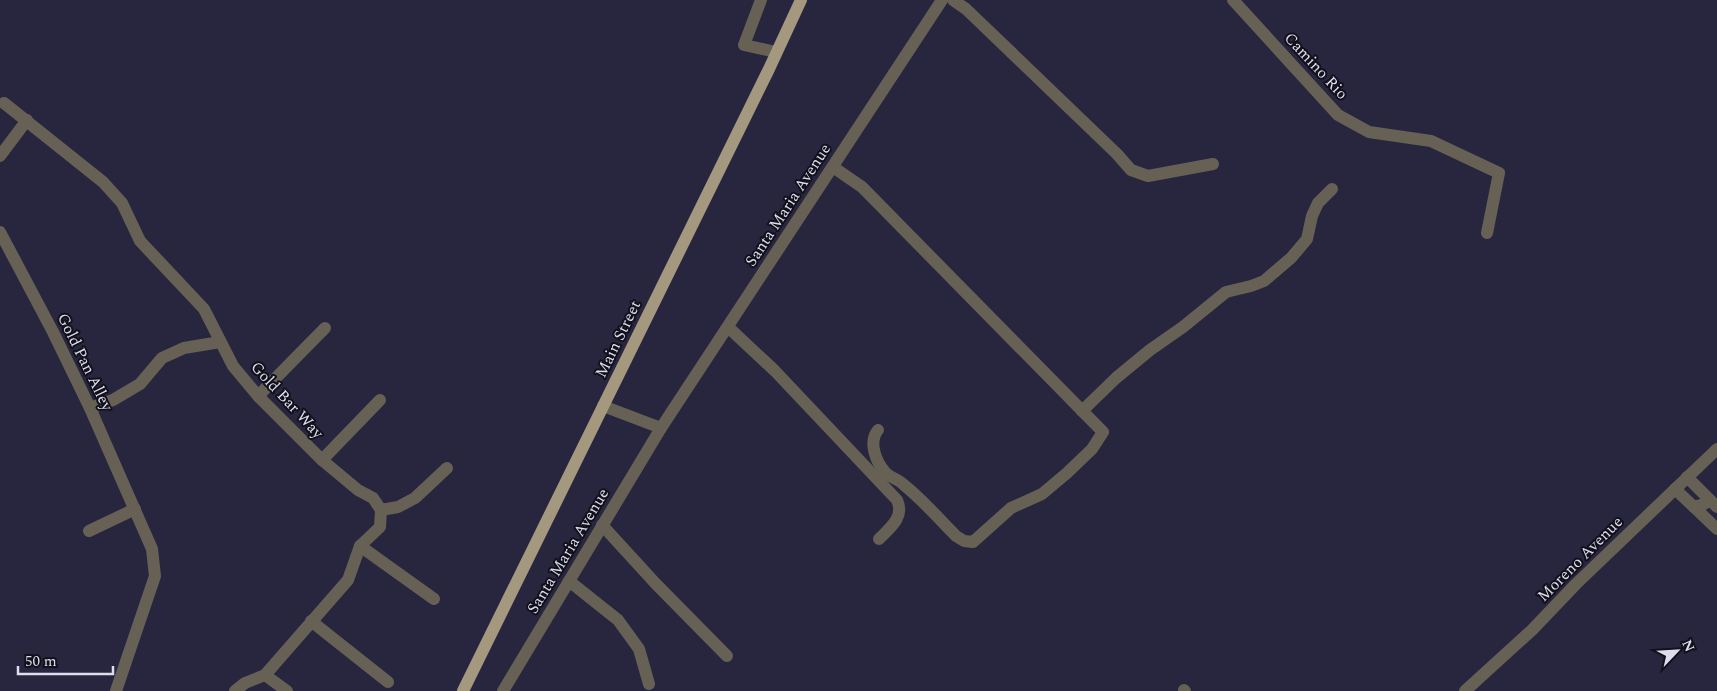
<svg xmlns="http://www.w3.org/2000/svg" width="1717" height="691" viewBox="0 0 1717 691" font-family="Spectral,serif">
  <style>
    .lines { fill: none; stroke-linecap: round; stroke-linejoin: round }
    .minor { stroke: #676155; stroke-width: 12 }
    .major { stroke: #a4987f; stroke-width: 12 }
    .labels { text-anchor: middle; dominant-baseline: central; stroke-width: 4; stroke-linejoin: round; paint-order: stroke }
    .street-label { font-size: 16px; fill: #deddee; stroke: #11101b }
  </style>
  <rect width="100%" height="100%" fill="#28263e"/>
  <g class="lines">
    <g class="minor">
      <path d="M761 0 744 45 776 52"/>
      <path d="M953 0 966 9 1117 154 1131 170 1148 176 1213 164"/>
      <path d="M1233 0 1338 115 1369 132 1431 141 1499 173 1487 233"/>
      <path d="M4 103 103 182 122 203 140 241 204 309 233 366 258 396 322 460 358 490 373 498 381 510 380 527 360 546 348 580 265 675 245 683 235 691"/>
      <path d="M0 156 27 120"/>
      <path d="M833 167 862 187 1103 432 1092 449 1067 473 1042 494 1011 508 973 542 964 541 956 536C939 519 923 500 904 485 899 479 890 478 885 472 876 462 868 442 878 430"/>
      <path d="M0 232 53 332 90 408 152 549 155 576 116 691"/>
      <path d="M728 327 775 371 897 500C905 517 890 528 879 539"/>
      <path d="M258 396 325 328"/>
      <path d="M603 406 661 428"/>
      <path d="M90 408 113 400 140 384 162 358 184 348 220 342"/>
      <path d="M1082 411 1116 378 1150 350 1183 327 1226 292 1251 286 1264 281 1291 258 1307 239 1312 216 1318 203 1332 189"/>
      <path d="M322 460 380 400"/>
      <path d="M1687 477 1717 507"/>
      <path d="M1675 489 1694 507 1704 504 1710 500"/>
      <path d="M1694 507 1717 529"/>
      <path d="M381 510 398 507 415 498 447 468"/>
      <path d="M602 525 656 584 727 656"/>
      <path d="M89 531 135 509"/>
      <path d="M360 546 434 599"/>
      <path d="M569 581 618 620 639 649 649 684"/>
      <path d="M311 621 388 682"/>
      <path d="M265 675 287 691"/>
      <path d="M1184 690 1185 691"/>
      <path d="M503 691 661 428 942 0"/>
      <path d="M1465 691 1532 630 1576 584 1717 449"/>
    </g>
    <path class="major" d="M463 691 769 69 801 0"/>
  </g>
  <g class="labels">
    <g class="street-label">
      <text transform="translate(1316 66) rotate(47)">Camino Rio</text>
      <text transform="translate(788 205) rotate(-57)">Santa Maria Avenue</text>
      <text transform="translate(618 339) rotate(-64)">Main Street</text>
      <text transform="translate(85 362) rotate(64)">Gold Pan Alley</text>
      <text transform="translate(287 400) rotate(47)">Gold Bar Way</text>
      <text transform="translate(568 551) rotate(-59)">Santa Maria Avenue</text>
      <text transform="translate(1580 559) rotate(-45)">Moreno Avenue</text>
    </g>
  </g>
  <g transform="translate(1677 651) rotate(65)" stroke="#11101b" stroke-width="4" paint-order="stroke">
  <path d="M0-4L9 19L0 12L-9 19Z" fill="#deddee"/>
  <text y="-8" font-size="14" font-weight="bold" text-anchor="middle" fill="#deddee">N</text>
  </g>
  <path d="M18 666v8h95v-8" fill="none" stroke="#deddee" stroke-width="2.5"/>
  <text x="25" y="666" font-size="15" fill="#deddee" stroke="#11101b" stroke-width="4" paint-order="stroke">50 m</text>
</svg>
